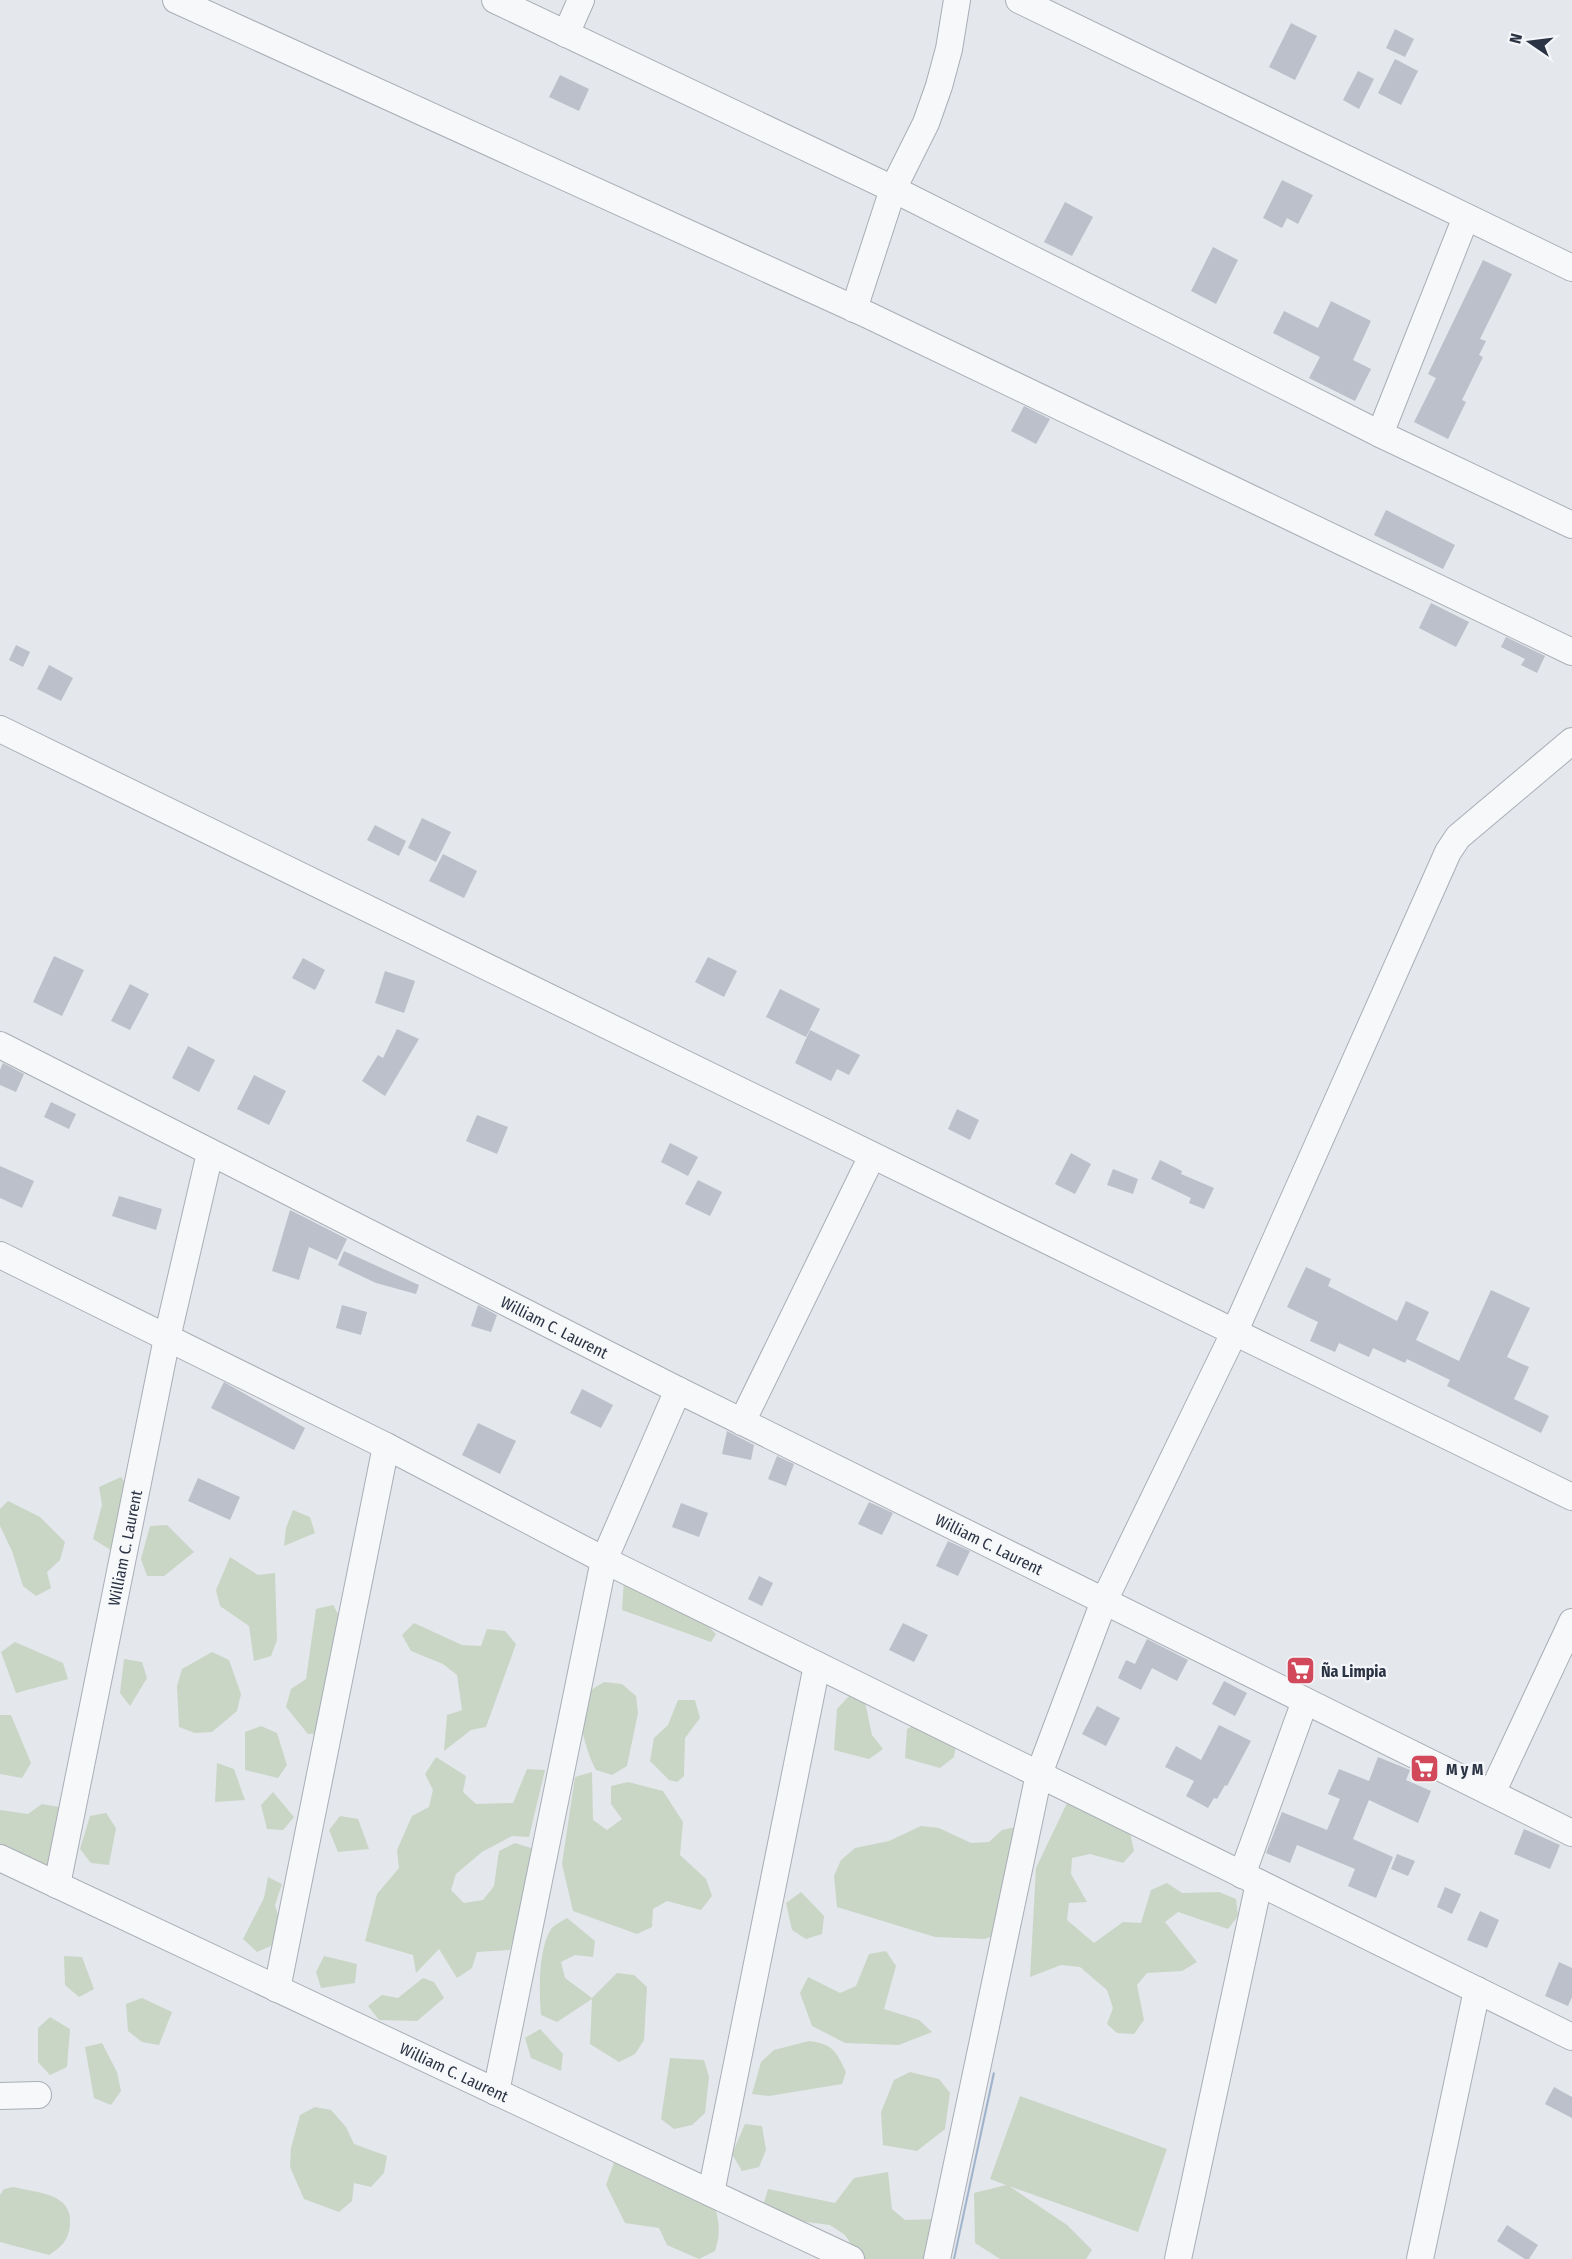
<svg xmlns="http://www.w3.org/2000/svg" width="1572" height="2259" viewBox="0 0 1572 2259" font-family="'Fira Sans Condensed',sans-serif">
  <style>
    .green { fill: #c9d6c5 }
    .water { fill: #9fb4cc }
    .building { fill: #bbc0ca }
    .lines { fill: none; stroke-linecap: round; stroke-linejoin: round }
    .street-casing { stroke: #a9aeb7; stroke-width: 28 }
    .street { stroke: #f7f8fa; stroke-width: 26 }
    .labels { text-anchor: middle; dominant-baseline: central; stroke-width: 4.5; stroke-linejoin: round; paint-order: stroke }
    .street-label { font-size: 16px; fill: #2b3445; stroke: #f4f6f9 }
    .poi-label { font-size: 16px; font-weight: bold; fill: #2b3445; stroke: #f4f6f9; text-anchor: start }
  </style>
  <rect width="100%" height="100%" fill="#e4e7ec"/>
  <g class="green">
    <path d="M121 1477 131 1492 122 1557 93 1539 102 1505 99 1487Z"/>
    <path d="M8 1501 40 1517 65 1542 60 1560 47 1572 51 1588 36 1596 23 1586 12 1551 0 1526V1509Z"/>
    <path d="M293 1510 310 1517 315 1533 284 1546 286 1528Z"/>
    <path d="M167 1525 194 1552 164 1576H147L141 1559 150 1526Z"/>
    <path d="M230 1557 258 1575 275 1573 277 1640 271 1656 254 1661 249 1626 220 1606 216 1590Z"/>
    <path d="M624 1580 664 1583 716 1634 711 1642 622 1610Z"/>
    <path d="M333 1605 342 1621 325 1733 308 1734 286 1707 291 1689 306 1679 316 1609Z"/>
    <path d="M414 1623 462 1645 481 1646 487 1629 505 1631 516 1644 486 1727 471 1730 444 1751 447 1715 462 1710 457 1675 443 1664 411 1651 402 1635Z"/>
    <path d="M15 1642 63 1663 68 1679 16 1693 1 1652Z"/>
    <path d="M212 1652 229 1660 241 1694 237 1711 212 1732 195 1733 179 1727 177 1686 182 1669Z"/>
    <path d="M124 1659 142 1662 147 1678 130 1706 120 1693Z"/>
    <path d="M604 1682 622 1684 636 1696 638 1713 627 1766 612 1775 596 1770C586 1751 573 1711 588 1693 592 1689 599 1685 604 1682Z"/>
    <path d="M850 1695 865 1702 872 1735 883 1749 869 1759 834 1750 837 1709Z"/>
    <path d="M678 1700H695L700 1718 685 1738 684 1776 677 1782 669 1780 650 1761 654 1738 668 1725Z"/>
    <path d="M0 1715H11L31 1763 22 1778 0 1774Z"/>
    <path d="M924 1720 957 1739 954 1757 940 1768 905 1758 907 1729Z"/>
    <path d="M261 1726 277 1733 287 1765 278 1778 245 1770V1732Z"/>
    <path d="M436 1757 466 1776 463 1792 476 1804 513 1803 527 1769 545 1770 529 1837 512 1836 482 1852 456 1874 451 1890 464 1903 483 1900 494 1886 499 1851 515 1843 531 1848 535 1866 510 1950 477 1952 472 1968 457 1978 439 1949 416 1973 413 1955 365 1941 377 1894 399 1868 397 1850 412 1816 429 1807 433 1790 425 1774Z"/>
    <path d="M217 1763 234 1769 245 1800 215 1802Z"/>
    <path d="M592 1772 593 1820 607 1830 622 1819 611 1804V1786L628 1782 663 1791 683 1822 680 1855 706 1879 712 1896 701 1910 667 1901 653 1909 652 1927 637 1934 573 1911 562 1864 575 1777Z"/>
    <path d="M273 1792 294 1817 283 1830 267 1829 261 1805Z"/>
    <path d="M1067 1803 1117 1819 1130 1833 1134 1851 1123 1863 1090 1854 1072 1858 1071 1874 1087 1902 1069 1903 1067 1920 1094 1943 1123 1922 1141 1923 1151 1890 1167 1883 1182 1893 1219 1892 1236 1899 1238 1916 1228 1929 1178 1912 1165 1922 1197 1962 1182 1971 1147 1973 1137 1985 1144 2020 1134 2034 1117 2033 1107 2024 1113 2008 1107 1990 1080 1967 1061 1965 1030 1977 1036 1868Z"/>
    <path d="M42 1804 59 1807 68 1822 66 1857 46 1867 0 1849V1810L28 1814Z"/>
    <path d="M106 1813 116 1828 109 1865 91 1863 80 1849 90 1816Z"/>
    <path d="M340 1816 358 1819 369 1849 338 1852 329 1830Z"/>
    <path d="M921 1826 939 1828 971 1843 989 1842 1002 1830 1020 1826 1003 1932 985 1939 935 1937 837 1907 834 1876 841 1860 855 1848 889 1841Z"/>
    <path d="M268 1877 282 1884 275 1905 283 1932 273 1945 257 1952 243 1939 264 1898Z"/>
    <path d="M801 1892 824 1916 822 1934 806 1939 792 1930 786 1903Z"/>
    <path d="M567 1918 595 1941 593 1957 575 1955 561 1962 565 1978 592 1998 617 1973 634 1975 647 1987 644 2040 635 2054 619 2062 590 2044 592 1999 557 2022 541 2015C539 1992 538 1950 551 1929 554 1925 562 1921 567 1918Z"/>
    <path d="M886 1951 896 1966 884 2009 919 2020 932 2032 899 2045 845 2043 812 2026 800 1993 808 1977 840 1993 856 1986 869 1954Z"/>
    <path d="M64 1956 82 1957 94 1989 79 1997 65 1985Z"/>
    <path d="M324 1956 357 1964 355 1983 321 1988 316 1972Z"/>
    <path d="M423 1978 434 1982 444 1998 417 2021 379 2020 368 2006 382 1995 398 1998Z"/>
    <path d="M142 1998 172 2012 159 2045 142 2042 128 2031 126 2004Z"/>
    <path d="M50 2017 70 2029 67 2067 50 2075 38 2062V2028Z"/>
    <path d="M540 2029 563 2054 561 2071 531 2058 525 2038Z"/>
    <path d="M809 2041C833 2044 836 2051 846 2072L842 2084 769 2096 752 2094 761 2062 774 2050Z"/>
    <path d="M102 2043 117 2072 121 2091 111 2105 94 2098 85 2047Z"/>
    <path d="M670 2058 704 2060 709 2077 705 2113 692 2125 674 2129 661 2119Z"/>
    <path d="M910 2072 939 2079 950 2093 945 2129 917 2151 883 2145 881 2112 894 2080Z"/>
    <path d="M1020 2096 1167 2149 1138 2232 1009 2186 1067 2225 1092 2250 1086 2259H1000L975 2243 974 2193 1006 2185 990 2179Z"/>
    <path d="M315 2107 331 2110 346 2127 354 2144 387 2156 384 2173 371 2187 354 2183 352 2201 339 2212 304 2199 290 2167 291 2148 300 2115Z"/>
    <path d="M745 2124 762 2126 766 2150 759 2167 742 2171 732 2154Z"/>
    <path d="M618 2151 711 2193C717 2216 723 2228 715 2251L699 2259 667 2245 659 2228 625 2223 606 2185Z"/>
    <path d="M888 2172 892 2209 905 2220 939 2219 934 2259H861L845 2235 830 2225 775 2218 763 2206 768 2189 835 2203 854 2178Z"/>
    <path d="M13 2187C38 2193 74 2193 70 2226 68 2241 61 2247 49 2255L0 2242V2195L4 2189Z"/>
  </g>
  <path class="water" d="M993 2072 995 2073 955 2259H953Z"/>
  <g class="building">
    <path d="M1291 23 1317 36 1295 80 1269 67Z"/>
    <path d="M1395 29 1414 39 1405 57 1386 48Z"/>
    <path d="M1395 59 1418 71 1401 105 1378 93Z"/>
    <path d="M1358 71 1374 79 1359 109 1343 100Z"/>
    <path d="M560 75 589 89 579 111 549 97Z"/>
    <path d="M1282 180 1313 195 1298 224 1287 218 1282 228 1263 218Z"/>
    <path d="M1065 202 1093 217 1072 256 1044 242Z"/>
    <path d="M1213 247 1238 260 1216 304 1191 291Z"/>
    <path d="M1483 260 1512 274 1480 339 1486 341 1479 355 1483 357 1462 400 1466 402 1448 439 1414 422 1436 378 1428 374Z"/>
    <path d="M1331 301 1371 321 1353 360 1371 369 1355 401 1309 378 1320 357 1273 333 1284 311 1318 328Z"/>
    <path d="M1024 406 1050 419 1036 444 1011 431Z"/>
    <path d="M1386 510 1455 545 1443 569 1374 535Z"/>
    <path d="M1431 603 1469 622 1456 647 1419 628Z"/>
    <path d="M1506 637 1545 656 1537 673 1521 665 1525 659 1501 647Z"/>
    <path d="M16 645 30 652 23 667 9 660Z"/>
    <path d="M49 665 73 678 61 701 37 689Z"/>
    <path d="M422 818 451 832 436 862 408 848Z"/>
    <path d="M375 825 406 841 399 856 367 840Z"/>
    <path d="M443 854 477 871 464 898 429 881Z"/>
    <path d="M54 956 84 970 62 1016 33 1002Z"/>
    <path d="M708 957 737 971 724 997 695 982Z"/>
    <path d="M303 958 325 970 315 990 292 978Z"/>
    <path d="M385 971 415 981 404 1013 375 1003Z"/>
    <path d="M130 984 149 994 130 1030 111 1021Z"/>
    <path d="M780 989 820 1009 806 1037 766 1017Z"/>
    <path d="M397 1029 419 1039 385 1096 362 1081 378 1055 383 1058Z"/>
    <path d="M810 1030 860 1055 849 1075 837 1069 831 1081 795 1063Z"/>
    <path d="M188 1046 215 1060 199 1092 172 1078Z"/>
    <path d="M3 1063 24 1074 16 1092 0 1085V1070Z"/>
    <path d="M254 1075 286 1091 269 1125 237 1109Z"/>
    <path d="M51 1102 76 1114 69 1129 44 1117Z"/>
    <path d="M957 1109 979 1120 970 1140 948 1129Z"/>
    <path d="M477 1115 508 1127 497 1154 466 1141Z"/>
    <path d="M670 1143 698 1157 688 1176 661 1162Z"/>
    <path d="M1071 1153 1091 1164 1075 1194 1055 1184Z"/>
    <path d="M1160 1160 1182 1171 1181 1174 1214 1188 1204 1209 1189 1203 1191 1198 1151 1179Z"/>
    <path d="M0 1166 34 1181 22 1208 0 1198Z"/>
    <path d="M1113 1169 1138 1179 1133 1194 1107 1185Z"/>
    <path d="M698 1180 722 1192 710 1216 685 1204Z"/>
    <path d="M119 1196 162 1209 156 1230 112 1216Z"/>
    <path d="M290 1210 347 1239 337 1260 309 1247 299 1280 272 1271Z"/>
    <path d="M344 1251 419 1285 416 1294 376 1283 338 1265Z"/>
    <path d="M1306 1267 1331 1279 1328 1286 1397 1321 1406 1301 1429 1312 1416 1340 1459 1361 1491 1290 1530 1308 1507 1357 1529 1367 1514 1399 1549 1416 1541 1433 1447 1386 1450 1380 1407 1359 1405 1363 1373 1348 1369 1357 1339 1343 1335 1352 1310 1341 1318 1322 1287 1307Z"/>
    <path d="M342 1305 367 1312 361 1335 336 1328Z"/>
    <path d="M478 1305 497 1315 491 1332 471 1326Z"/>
    <path d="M224 1382 305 1428 294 1450 211 1408Z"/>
    <path d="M582 1389 613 1405 601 1428 570 1413Z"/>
    <path d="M478 1423 516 1441 500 1474 462 1455Z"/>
    <path d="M727 1431 754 1445 751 1460 722 1454Z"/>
    <path d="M777 1456 794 1464 786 1486 768 1479Z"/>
    <path d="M198 1478 240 1497 230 1520 188 1501Z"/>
    <path d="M869 1502 893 1513 882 1535 858 1524Z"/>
    <path d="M681 1503 708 1513 699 1537 672 1527Z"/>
    <path d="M948 1541 970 1551 958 1576 936 1566Z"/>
    <path d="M759 1576 773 1583 762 1606 748 1599Z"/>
    <path d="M903 1623 928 1635 914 1662 889 1650Z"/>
    <path d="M1147 1639 1188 1660 1177 1681 1152 1668 1141 1690 1118 1678 1126 1660 1135 1664Z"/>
    <path d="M1224 1681 1247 1693 1235 1716 1212 1704Z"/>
    <path d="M1097 1706 1120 1718 1106 1746 1082 1734Z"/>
    <path d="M1219 1725 1251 1741 1227 1786 1225 1785 1217 1799 1214 1798 1208 1808 1186 1796 1194 1781 1165 1767 1176 1746 1201 1760Z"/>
    <path d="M1378 1757 1410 1770 1406 1780 1431 1791 1418 1823 1369 1800 1353 1839 1393 1857 1376 1898 1348 1886 1355 1869 1297 1845 1290 1863 1266 1853 1282 1812 1327 1830 1340 1799 1328 1794 1339 1769 1369 1781Z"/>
    <path d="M1524 1829 1560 1845 1550 1869 1514 1854Z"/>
    <path d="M1397 1854 1415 1861 1408 1876 1391 1869Z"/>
    <path d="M1445 1887 1461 1894 1452 1914 1437 1907Z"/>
    <path d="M1480 1911 1499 1920 1487 1948 1467 1940Z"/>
    <path d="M1559 1962 1572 1968V1997L1568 2006 1545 1996Z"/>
    <path d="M1554 2087 1572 2097V2118L1545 2104Z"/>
    <path d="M1507 2225 1538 2245 1529 2259H1525L1497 2241Z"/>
  </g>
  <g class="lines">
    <defs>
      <g id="street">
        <path d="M176 0 868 315 1572 652"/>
        <path d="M495 0 893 189 1380 434 1572 525"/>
        <path d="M1019 0 1572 268"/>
        <path d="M566 34 581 0"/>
        <path d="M854 309 893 189 926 123 939 86 949 49 957 0"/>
        <path d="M1380 434 1466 217"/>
        <path d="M0 729 1572 1497"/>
        <path id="s1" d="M0 1045 678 1390 1572 1833"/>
        <path d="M0 1255 386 1446 604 1560 1572 2037"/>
        <path d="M742 1422 872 1156"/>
        <path d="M1492 1793 1572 1622"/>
        <path id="s2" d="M0 1858 851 2259"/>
        <path d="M1242 1875 1305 1701"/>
        <path id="s3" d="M57 1885 167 1338 210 1153"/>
        <path d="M277 1989 386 1446"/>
        <path d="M496 2092 604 1560 678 1390"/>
        <path d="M0 2096 38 2095"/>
        <path d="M711 2193 817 1665"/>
        <path d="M937 2259 1039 1774 1104 1601 1234 1333 1448 852 1458 837 1572 741"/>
        <path d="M1178 2259 1259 1883"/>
        <path d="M1420 2259 1477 1990"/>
      </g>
    </defs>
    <use href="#street" class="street-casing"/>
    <use href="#street" class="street"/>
  </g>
  <defs>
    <symbol id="supermarket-square" viewBox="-11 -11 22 22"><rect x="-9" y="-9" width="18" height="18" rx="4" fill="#d1495b" stroke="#f4f6f9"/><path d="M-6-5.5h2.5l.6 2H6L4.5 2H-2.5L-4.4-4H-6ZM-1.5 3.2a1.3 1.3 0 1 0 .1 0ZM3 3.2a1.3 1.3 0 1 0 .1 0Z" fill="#fff"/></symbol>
  </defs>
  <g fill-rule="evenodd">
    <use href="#supermarket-square" x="1284" y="1654" width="33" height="33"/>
    <use href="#supermarket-square" x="1408" y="1752" width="33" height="33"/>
  </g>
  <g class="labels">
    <g class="street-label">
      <text stroke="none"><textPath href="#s1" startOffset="622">William C. Laurent</textPath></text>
      <text stroke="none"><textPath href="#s1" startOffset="1108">William C. Laurent</textPath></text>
      <text stroke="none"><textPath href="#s3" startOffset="344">William C. Laurent</textPath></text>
      <text stroke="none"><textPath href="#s2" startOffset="502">William C. Laurent</textPath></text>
    </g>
    <g class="poi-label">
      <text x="1321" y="1671">Ña Limpia</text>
      <text x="1446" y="1769">M y M</text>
    </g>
  </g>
  <g transform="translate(1530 42) rotate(284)" stroke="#f4f6f9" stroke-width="4.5" paint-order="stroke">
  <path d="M0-4.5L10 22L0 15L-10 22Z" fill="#2b3445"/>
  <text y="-9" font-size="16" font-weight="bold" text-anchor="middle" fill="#2b3445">N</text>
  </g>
</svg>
